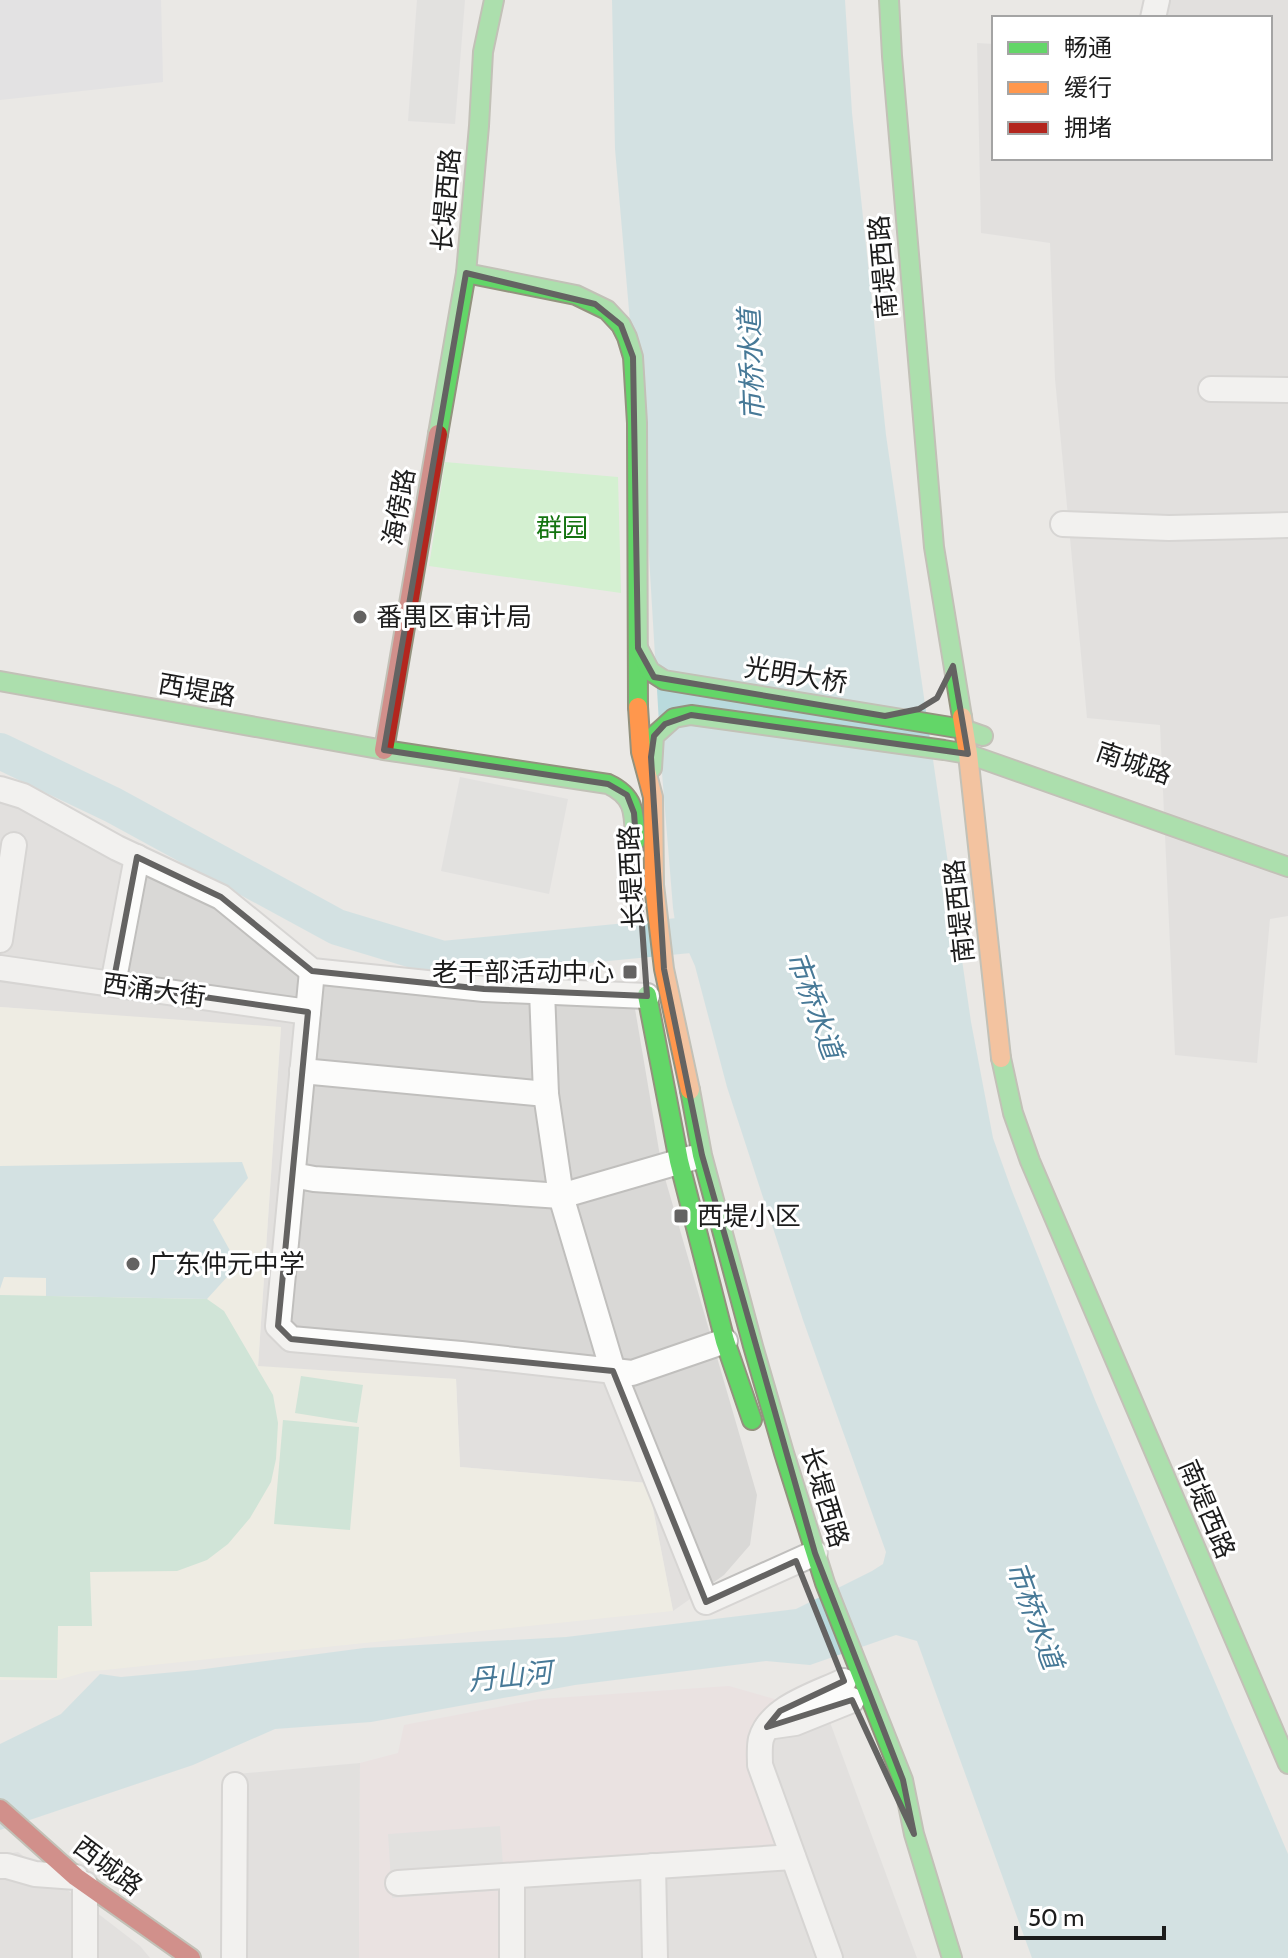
<svg xmlns="http://www.w3.org/2000/svg" width="1288" height="1958" viewBox="0 0 1288 1958" font-family="Cabin,'Noto Sans SC',sans-serif">
  <style>
    .residential { fill: #d9d8d6 }
    .commercial { fill: #ecdbdc }
    .education { fill: #f4f1df }
    .park { fill: #d4f0d1 }
    .pitch { fill: #b1e0c6 }
    .parking { fill: #dad9d8 }
    .plaza { fill: #dbdbdf }
    .water { fill: #b9dadd }
    .lines { fill: none; stroke-linecap: round; stroke-linejoin: round }
    .river { stroke: #b9dadd; stroke-width: 36 }
    .street-casing { stroke: #c0bfbd; stroke-width: 28 }
    .fast-casing { stroke: #93927e; stroke-width: 22 }
    .slow-casing { stroke: #93927e; stroke-width: 22 }
    .jam-casing { stroke: #93927e; stroke-width: 22 }
    .street { stroke: #fcfcfb; stroke-width: 24 }
    .fast { stroke: #63d668; stroke-width: 18 }
    .slow { stroke: #ff974d; stroke-width: 18 }
    .jam { stroke: #b3261e; stroke-width: 18 }
    .marked { fill: none; stroke: #646362; stroke-width: 6; stroke-linejoin: round }
    .poi-dot { fill: #646362; stroke: #fff; stroke-width: 3 }
    .labels { text-anchor: middle; dominant-baseline: central; stroke-width: 6; stroke-linejoin: round; paint-order: stroke }
    .street-label { font-size: 26px; fill: #1c1c1c; stroke: #fff }
    .park-label { font-size: 26px; fill: #147410; stroke: #fff }
    .poi-label { font-size: 26px; fill: #1c1c1c; stroke: #fff; text-anchor: start }
    .water-label { font-size: 28px; font-style: italic; fill: #477997; stroke: #fff }
  </style>
  <rect width="100%" height="100%" fill="#eae8e5"/>
  <g class="residential">
    <path d="M1170 0H1288V916L1270 919 1257 1063 1175 1055 1160 725 1087 718 1055 379 1050 243 981 233 977 43 994 44V158H1270V18H1165Z"/>
    <path d="M0 786 210 888 308 965 633 997 662 1168 757 1495 750 1545 724 1575 673 1611 648 1483 460 1467 456 1379 258 1367 281 1028 0 1007Z"/>
    <path d="M827 1714 917 1958H512L517 1886 757 1747Z"/>
    <path d="M360 1763 359 1958H227L225 1775Z"/>
    <path d="M18 1852 140 1946 150 1958H0V1855Z"/>
  </g>
  <path class="commercial" d="M729 1686 827 1714 757 1747 788 1852 517 1886 512 1958H359L360 1763 398 1753 404 1725 540 1699Z"/>
  <path class="education" d="M0 1007 281 1027 258 1366 456 1379 460 1467 648 1483 673 1611 86 1672 58 1680H0Z"/>
  <path class="park" d="M445 462 618 477 621 593 429 566Z"/>
  <g class="pitch">
    <path d="M0 1295 207 1299 224 1311 273 1395 278 1423 276 1459 271 1482 250 1518 228 1544 207 1560 177 1571 90 1572 92 1626H58L57 1678 0 1677Z"/>
    <path d="M301 1376 363 1385 357 1423 295 1413Z"/>
    <path d="M283 1420 359 1427 350 1530 274 1524Z"/>
  </g>
  <g class="parking">
    <path d="M417 0H465L455 124 408 121Z"/>
    <path d="M460 777 568 799 549 894 441 871Z"/>
    <path d="M500 1826 505 1890 392 1898 388 1834Z"/>
  </g>
  <path class="plaza" d="M0 0H161L163 82 0 100Z"/>
  <g class="water">
    <path d="M612 0H845L852 113 886 435 971 1022 993 1138 1012 1191 1095 1400 1288 1854V1958H1032L917 1641 896 1635 810 1665 766 1661 575 1685 371 1722 275 1729 193 1765 0 1830V1744L61 1714 100 1674 121 1677 197 1670 364 1648 566 1637 796 1609 872 1571 883 1564 886 1552 803 1320 727 1087 695 966 687 948H679L673 908 662 773 646 506 615 149Z"/>
    <path d="M242 1162 248 1178 213 1220 238 1265 207 1299 46 1296V1278L4 1277 0 1289V1166Z"/>
  </g>
  <g class="lines">
    <path class="river" d="M0 751 113 805 337 927 443 959 689 935 693 933"/>
    <defs>
      <g id="street">
        <path d="M1153 18 1157 0"/>
        <path d="M1211 389 1288 390"/>
        <path d="M1063 524 1169 528 1288 525"/>
        <path d="M0 789 23 796 117 848 221 897 312 971 484 989 647 996"/>
        <path d="M0 940 14 845"/>
        <path d="M0 968 308 1012"/>
        <path d="M312 971 278 1326 291 1339 461 1354 632 1373 725 1341"/>
        <path d="M113 984 137 857"/>
        <path d="M542 991 546 1094 561 1196 613 1371 706 1602 815 1553"/>
        <path d="M302 1071 546 1094"/>
        <path d="M293 1175 314 1179 561 1196 692 1158"/>
        <path d="M767 1727 795 1723 852 1700"/>
        <path d="M0 1866H7L35 1874 76 1877"/>
        <path d="M653 1866 655 1958"/>
        <path d="M512 1876V1958"/>
        <path d="M398 1883 793 1857"/>
        <path d="M85 1884V1958"/>
        <path d="M234 1958 235 1785"/>
        <path d="M830 1958 760 1765C760 1757 759 1747 761 1739 770 1707 817 1694 844 1681"/>
      </g>
      <g id="fast">
        <path d="M889 0 892 56 934 547 962 717"/>
        <path d="M466 273 576 295 607 310 621 325 627 337 633 357 637 423 638 707"/>
        <path d="M438 434 466 273 479 126 483 52 494 0"/>
        <path d="M638 648 650 671 664 680 963 729 983 736"/>
        <path d="M0 681 384 750 608 784C636 797 634 814 635 842"/>
        <path d="M652 768 654 736 674 718 691 715 944 750 968 754 1288 867"/>
        <path d="M647 995 679 1161 725 1341 752 1420"/>
        <path d="M1001 1058 1013 1113 1030 1161 1288 1764"/>
        <path d="M690 1090 702 1155 753 1346 784 1453 825 1583 903 1780 914 1834 952 1958"/>
      </g>
      <g id="slow">
        <path d="M638 707 641 752 653 797 654 885 664 969 690 1090"/>
        <path d="M962 717 968 754 1001 1058"/>
      </g>
      <g id="jam">
        <path d="M384 750 438 434"/>
        <path d="M0 1809 76 1877 191 1958"/>
      </g>
    </defs>
    <use href="#street" class="street-casing"/>
    <use href="#fast" class="fast-casing"/>
    <use href="#slow" class="slow-casing"/>
    <use href="#jam" class="jam-casing"/>
    <use href="#street" class="street"/>
    <use href="#fast" class="fast"/>
    <use href="#slow" class="slow"/>
    <use href="#jam" class="jam"/>
  </g>
  <path d="M0 0H1288V1958H0ZM466 273 595 304 621 325 633 357 638 648 654 677 885 716 919 709 937 698 953 666 968 754 691 715 665 724 654 736 651 757 664 969 702 1155 815 1553 903 1780 914 1834 852 1700 767 1727 780 1711 844 1681 796 1561 706 1602 613 1371 291 1339 278 1326 308 1012 113 984 137 857 221 897 312 971 484 989 647 996 634 813 627 795 608 784 384 750Z" fill="#eae8e5" fill-opacity=".55" fill-rule="evenodd"/>
  <path class="marked" d="M466 273 595 304 621 325 633 357 638 648 654 677 885 716 919 709 937 698 953 666 968 754 691 715 665 724 654 736 651 757 664 969 702 1155 815 1553 903 1780 914 1834 852 1700 767 1727 780 1711 844 1681 796 1561 706 1602 613 1371 291 1339 278 1326 308 1012 113 984 137 857 221 897 312 971 484 989 647 996 634 813 627 795 608 784 384 750Z"/>
  <g class="poi-dot">
    <circle cx="360" cy="617" r="8"/>
    <rect x="622" y="964" width="16" height="16" rx="4"/>
    <rect x="673" y="1208" width="16" height="16" rx="4"/>
    <circle cx="133" cy="1264" r="8"/>
  </g>
  <g class="labels">
    <g class="street-label">
      <text transform="translate(446 200) rotate(-85)">长堤西路</text>
      <text transform="translate(883 267) rotate(-95)">南堤西路</text>
      <text transform="translate(399 507) rotate(-80)">海傍路</text>
      <text transform="translate(796 675) rotate(9)">光明大桥</text>
      <text transform="translate(197 690) rotate(10)">西堤路</text>
      <text transform="translate(1134 763) rotate(19)">南城路</text>
      <text transform="translate(631 877) rotate(-93)">长堤西路</text>
      <text transform="translate(959 911) rotate(-96)">南堤西路</text>
      <text transform="translate(154 990) rotate(8)">西涌大街</text>
      <text transform="translate(825 1497) rotate(73)">长堤西路</text>
      <text transform="translate(1207 1509) rotate(67)">南堤西路</text>
      <text transform="translate(108 1866) rotate(37)">西城路</text>
    </g>
    <g class="park-label">
      <text x="562" y="528">群园</text>
    </g>
    <g class="poi-label">
      <text x="376" y="617">番禺区审计局</text>
      <text x="614" y="972" text-anchor="end">老干部活动中心</text>
      <text x="697" y="1216">西堤小区</text>
      <text x="149" y="1264">广东仲元中学</text>
    </g>
    <g class="water-label">
      <text transform="translate(751 365) rotate(-92)">市桥水道</text>
      <text transform="translate(815 1005) rotate(70)">市桥水道</text>
      <text transform="translate(1035 1615) rotate(70)">市桥水道</text>
      <text transform="translate(510 1676) rotate(-6)">丹山河</text>
    </g>
  </g>
  <rect x="992" y="16" width="280" height="144" fill="#ffffff" stroke="#a4a4a4" stroke-width="2"/>
  <rect x="1008" y="42" width="40" height="12" fill="#63d668" stroke="#a4a4a4" stroke-width="2"/>
  <text x="1064" y="56" font-size="24" fill="#1c1c1c">畅通</text>
  <rect x="1008" y="82" width="40" height="12" fill="#ff974d" stroke="#a4a4a4" stroke-width="2"/>
  <text x="1064" y="96" font-size="24" fill="#1c1c1c">缓行</text>
  <rect x="1008" y="122" width="40" height="12" fill="#b3261e" stroke="#a4a4a4" stroke-width="2"/>
  <text x="1064" y="136" font-size="24" fill="#1c1c1c">拥堵</text>
  <path d="M1016 1926v12h148v-12" fill="none" stroke="#1c1c1c" stroke-width="4"/>
  <text x="1028" y="1926" font-size="24" fill="#1c1c1c" stroke="#ffffff" stroke-width="6" paint-order="stroke">50 m</text>
</svg>
